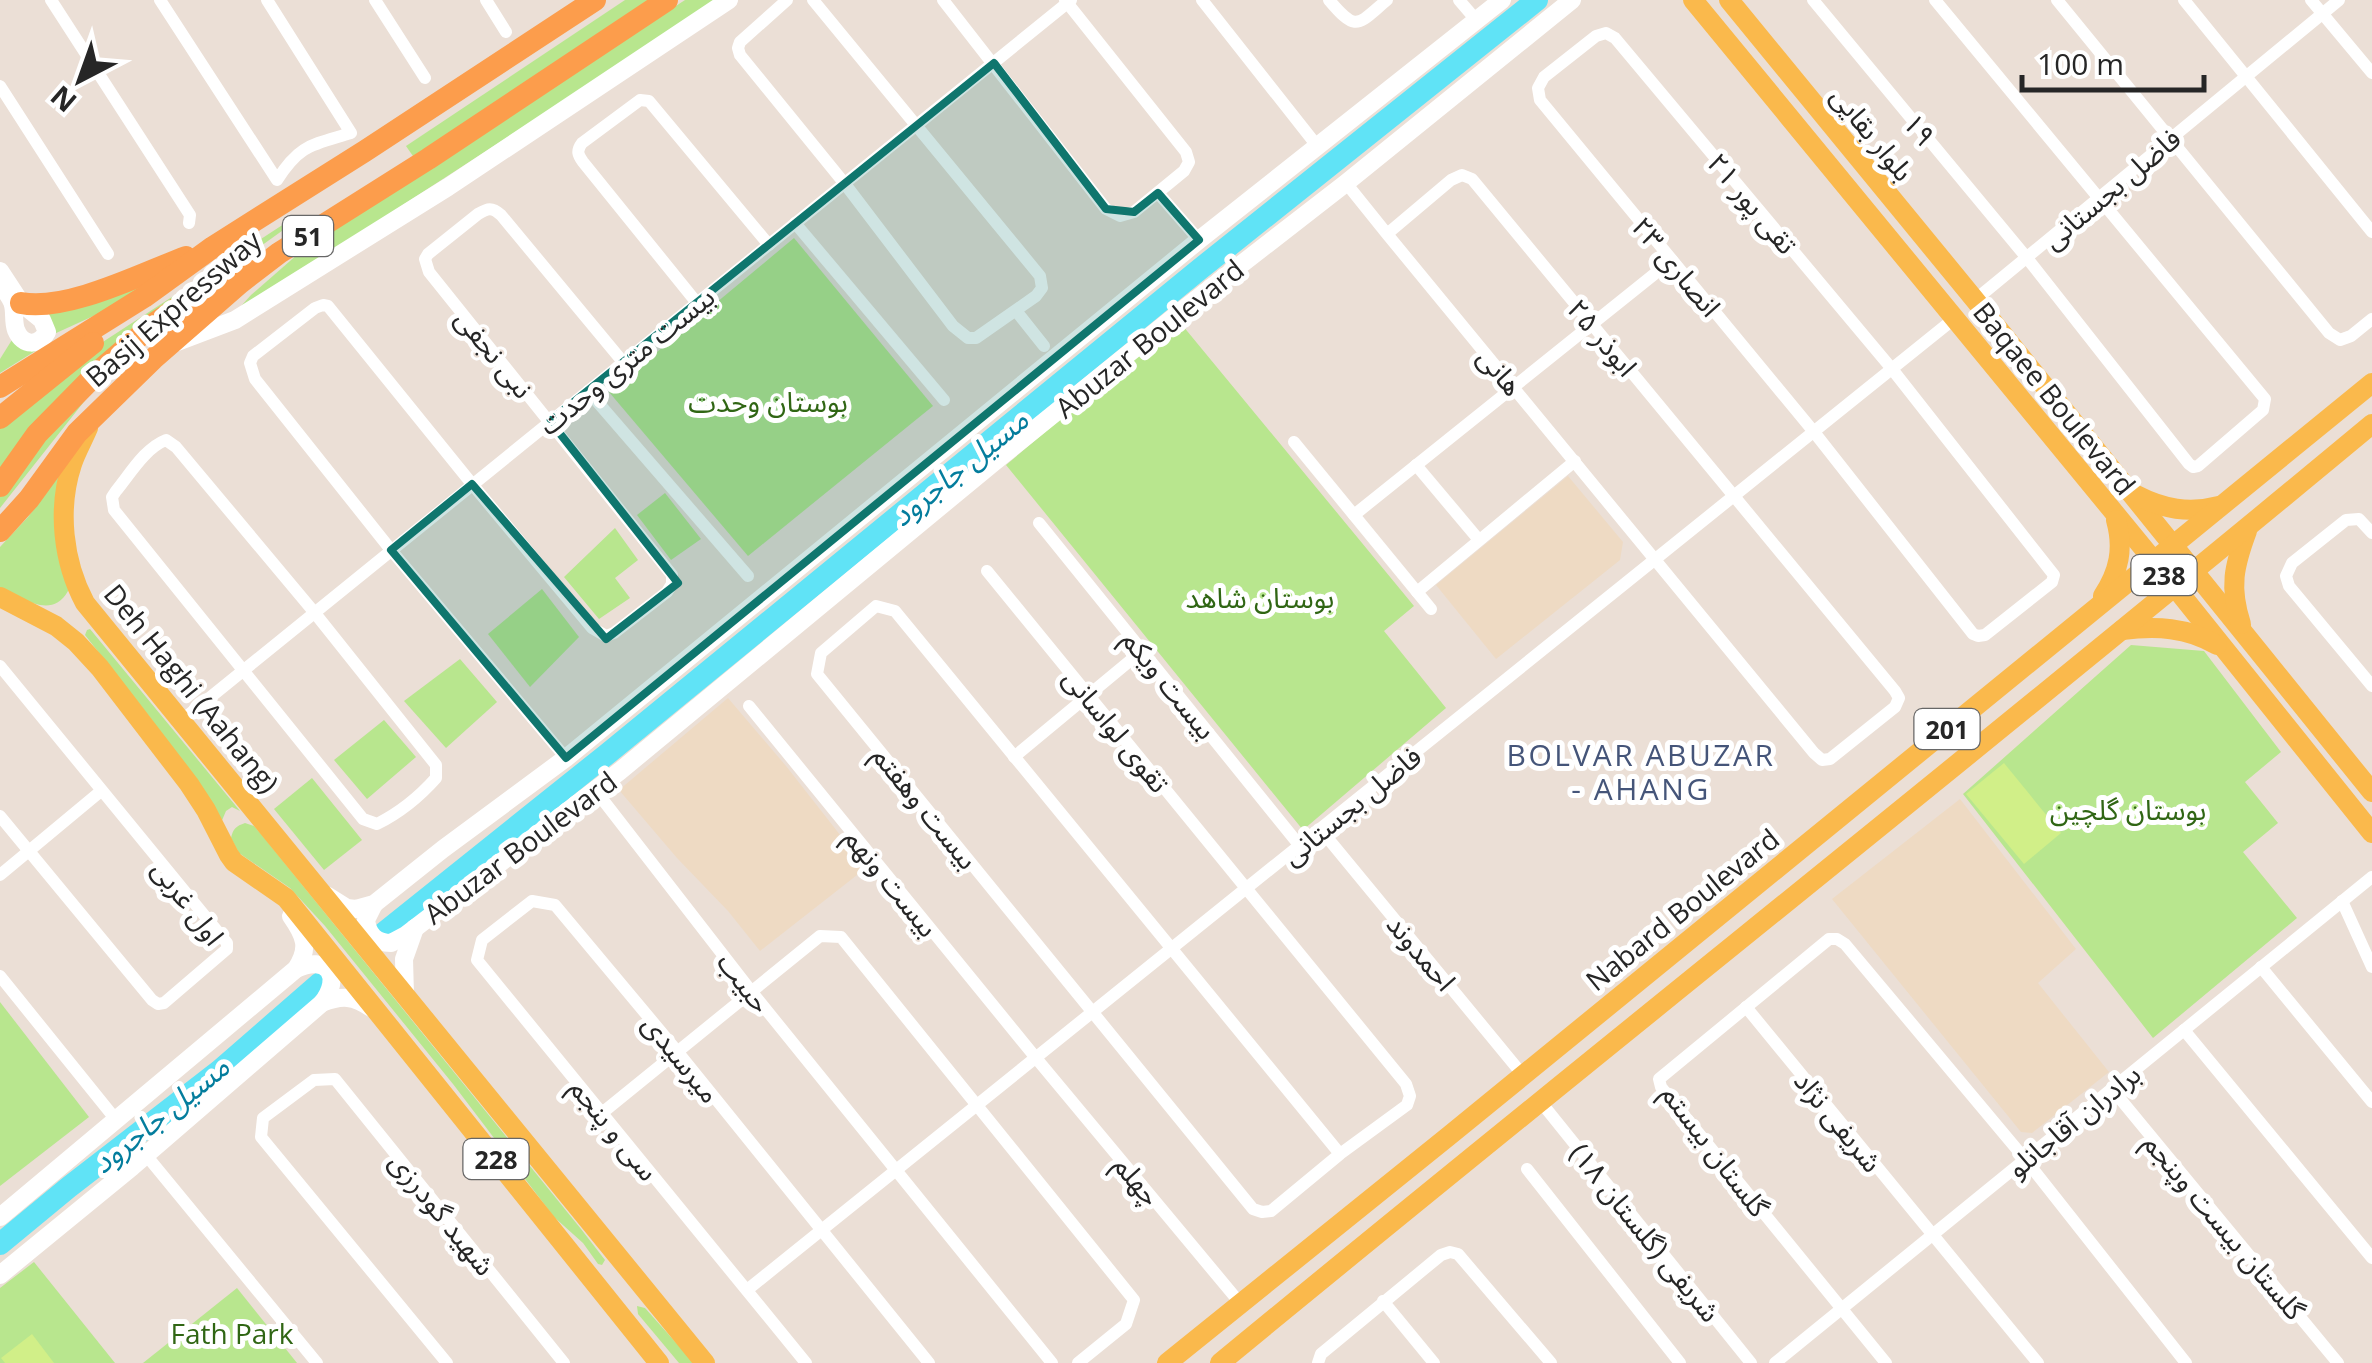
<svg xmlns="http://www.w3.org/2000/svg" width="2372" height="1363" viewBox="0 0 2372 1363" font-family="'Open Sans','Noto Sans Arabic',sans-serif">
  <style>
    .education { fill: #eedac3 }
    .green { fill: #b8e68e }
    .pitch { fill: #d1ef88 }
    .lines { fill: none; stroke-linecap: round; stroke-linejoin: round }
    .river { stroke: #60e3f6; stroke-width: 22 }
    .minor { stroke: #fff; stroke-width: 12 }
    .secondary { stroke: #fff; stroke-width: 18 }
    .primary { stroke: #fab94c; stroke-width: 20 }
    .trunk { stroke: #fc9d4c; stroke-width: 22 }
    .marked { fill: #0f766e; fill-opacity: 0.2; stroke: #0f766e; stroke-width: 8; stroke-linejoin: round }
    .labels { text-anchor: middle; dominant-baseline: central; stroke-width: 10; stroke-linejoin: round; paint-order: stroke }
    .shield { fill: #fff; stroke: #676767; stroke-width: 2.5 }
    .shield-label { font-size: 25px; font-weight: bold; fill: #262626 }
    .street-label { font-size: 28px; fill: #262626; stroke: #fff }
    .park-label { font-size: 28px; fill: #306614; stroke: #fff }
    .water-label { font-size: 30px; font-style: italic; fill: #047d9d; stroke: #fff }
    .neighbourhood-label { font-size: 30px; letter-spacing: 2.5px; fill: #455579; stroke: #fff }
  </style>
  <rect width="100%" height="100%" fill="#ebdfd6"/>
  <g class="education">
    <path d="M1568 476 1623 542 1620 560 1496 659 1436 585Z"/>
    <path d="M728 698 786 766 866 868 760 951 728 911 677 858 619 790Z"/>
    <path d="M1960 799 2076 949 2038 983 2109 1072 2032 1133 2021 1132 1832 899Z"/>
  </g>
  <g class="green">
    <path d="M625 0H652L415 159 406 146Z"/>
    <path d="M685 0H719L233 315 251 295 298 254Z"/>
    <path d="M284 224 286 228 219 276 0 475V425L92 349Z"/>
    <path d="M794 238 933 406 748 556 609 392Z"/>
    <path d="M179 264 111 308 54 334 51 319 44 316Z"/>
    <path d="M1178 320 1414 606 1384 631 1446 708 1303 830 1006 465Z"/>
    <path d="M15 335 45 345 0 373V359Z"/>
    <path d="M133 351 98 384 0 508V497L58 421Z"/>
    <path d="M64 469 68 591C52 620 22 598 0 588V547L28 517Z"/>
    <path d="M665 493 701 539 671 560 637 515Z"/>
    <path d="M615 528 638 560 615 578 630 598 599 619 564 577Z"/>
    <path d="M542 589 579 637 530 687 488 634Z"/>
    <path d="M90 629 240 811 232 807 226 811 220 825 152 720 85 635 87 630Z"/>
    <path d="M2131 645 2204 651 2281 752 2245 782 2278 823 2243 852 2297 918 2153 1038 1963 794Z"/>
    <path d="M460 659 497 702 446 748 404 701Z"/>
    <path d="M384 720 416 757 367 799 334 760Z"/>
    <path d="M312 778 362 840 324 870 274 809Z"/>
    <path d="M245 823 254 826 261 834 581 1229 605 1260 602 1265 598 1264 583 1243 554 1217 453 1084 325 926 290 888 239 853 231 838C233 829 236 826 245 823Z"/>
    <path d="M0 1002 89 1117 0 1186Z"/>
    <path d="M34 1262 115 1363H0V1288Z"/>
    <path d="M237 1288 297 1363H143Z"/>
    <path d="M637 1306 645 1308 694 1363H679L638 1314Z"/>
  </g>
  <g class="pitch">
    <path d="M2004 763 2061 833 2024 864 1966 794Z"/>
    <path d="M32 1334 54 1363H5L1 1358Z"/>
  </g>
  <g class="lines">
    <g class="river">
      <path d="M381 935 606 755 1200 269 1537 0"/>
      <path d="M0 1244 69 1187 219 1071 320 983"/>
    </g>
    <g class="minor">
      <path d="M51 0 190 215 189 223"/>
      <path d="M160 0 277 180C300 144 312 145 351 133L267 0"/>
      <path d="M375 0 425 78"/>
      <path d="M486 0 506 32"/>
      <path d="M787 0 740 42 738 48 740 55 845 184 953 326 968 338H976L1036 296 1042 288 1040 276 813 0"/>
      <path d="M943 0 1106 209 1120 216 1134 212 1184 171 1189 162 1186 152 1065 0"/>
      <path d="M1202 0 1318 147"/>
      <path d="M1329 0C1357 33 1357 25 1387 0"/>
      <path d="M1459 0 1477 21"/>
      <path d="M1813 0 2027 258 2189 464 2193 467 2198 466 2263 410 2265 399 1935 0"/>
      <path d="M2057 0 2329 333 2340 340 2351 336 2372 319"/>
      <path d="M2184 0 2372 232"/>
      <path d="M2311 0 2372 73"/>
      <path d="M1606 33 1615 38 1892 369 2050 570 2054 575 2052 582 1985 635 1978 636 1973 634 1814 432 1540 100 1538 88 1544 77 1596 36Z"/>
      <path d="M0 86 108 254"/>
      <path d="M1346 183 1387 234 1814 753 1822 760 1830 759 1895 707 1899 698 1895 691 1472 179 1462 175 1451 180 1387 234"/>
      <path d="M1158 193 1199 240"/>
      <path d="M795 223 944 400"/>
      <path d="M1975 300 2339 0"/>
      <path d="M697 303 583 162C578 155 576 151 582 143L640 100 649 101 769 245"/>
      <path d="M1017 312 1044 346"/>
      <path d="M588 391 748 576"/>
      <path d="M166 440 176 447 314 612 436 765V778C420 796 399 813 377 824L363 819 114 510 112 497 116 491C130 474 145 448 166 440Z"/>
      <path d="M1294 442 1431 609"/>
      <path d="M1416 465 1479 540"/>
      <path d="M1354 515 1672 260"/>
      <path d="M1039 523 1300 846"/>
      <path d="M2372 533 2359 519 2346 520 2292 563 2286 576 2289 586 2372 686"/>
      <path d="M987 571 1406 1084 1410 1096 1407 1105 1340 1154 1271 1211 1262 1212 1253 1209 817 674 821 653 876 606 895 611 1340 1154"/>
      <path d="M1417 592 1575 461"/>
      <path d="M0 666 227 943V949L164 1003 158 1004 152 1000 0 816"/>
      <path d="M749 706 1036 1058 1240 1303"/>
      <path d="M181 721 1071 0"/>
      <path d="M1014 757 1143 650"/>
      <path d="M566 758 391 550 255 379 250 363 253 356 315 308 323 305 328 306 472 484 592 628 606 636 614 633 667 592 672 584V575L429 272 425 259 428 254 478 214C488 208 492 207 501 215L623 362"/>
      <path d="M596 791 751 991 1052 1363"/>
      <path d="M1321 830 1522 1074"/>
      <path d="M0 875 101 791"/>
      <path d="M2342 901 2372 967"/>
      <path d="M2261 967 2372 1102"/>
      <path d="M0 976 117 1121"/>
      <path d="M1746 1007 2038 1363"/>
      <path d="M2184 1030 2372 1258"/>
      <path d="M2112 1089 2338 1363"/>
      <path d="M1540 1101 1751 1363"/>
      <path d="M602 1113 820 936 841 937 1134 1300 1126 1324 1078 1363"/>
      <path d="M146 1155 317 1363"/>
      <path d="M1527 1169 1680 1363"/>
      <path d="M747 1290 1955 318"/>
      <path d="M1383 1301 1434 1363"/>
      <path d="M447 1363 261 1137 263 1118 314 1080 335 1079 564 1363"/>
      <path d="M806 1363 477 960 482 940 532 901 555 905 677 1051 929 1363"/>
      <path d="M1318 1363 1321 1354 1441 1255 1450 1252 1458 1254 1551 1363"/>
      <path d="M1775 1363 2372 877"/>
      <path d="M1886 1363 1661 1087 1659 1079 1829 939H1837L1845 944 2025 1159 2186 1363"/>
    </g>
    <g class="secondary">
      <path d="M0 271 21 303 42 320 47 332C39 346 23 347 16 330 13 322 15 313 13 305 11 297 4 290 0 283"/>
      <path d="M177 342 235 320 448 187 729 0"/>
      <path d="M328 896 347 908 356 909 374 904 443 849 566 758 1199 240 1502 0"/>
      <path d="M374 904 366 920C368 935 376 943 391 943L406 935 620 771 993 463 1185 308 1346 183 1572 0"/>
      <path d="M296 969C327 954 343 976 322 1003"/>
      <path d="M405 995 404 959 415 928"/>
      <path d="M0 1217 296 969C310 948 305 936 291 916"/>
      <path d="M0 1275 132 1167 322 1003C342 995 354 996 371 1008"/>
    </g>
    <g class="primary">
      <path d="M1693 0 2154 561 2372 833"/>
      <path d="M1729 0 1975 300 2372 792"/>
      <path d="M88 428C83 440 76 452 72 464 57 509 63 562 85 603L705 1363"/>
      <path d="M2136 495C2163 509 2189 514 2219 506"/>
      <path d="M2103 596C2119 571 2124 549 2116 520"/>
      <path d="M0 597 56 626 76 642 100 668 189 784 206 810 229 855 234 862 286 898 659 1363"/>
      <path d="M2241 624C2229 587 2234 566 2247 531"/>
      <path d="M2122 630C2156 626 2187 627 2217 645"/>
      <path d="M1167 1363 1450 1135 2372 383"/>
      <path d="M1220 1363C1602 1048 1991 741 2372 424"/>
    </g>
    <g class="trunk">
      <path d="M21 303C67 312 143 273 186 257"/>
      <path d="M0 387 144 297 213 247 365 151 595 0"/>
      <path d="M0 418 93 343"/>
      <path d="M0 486 37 434 99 371 155 323 239 267"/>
      <path d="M0 531 29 499 77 433 153 359 240 283 279 253 428 159 667 0"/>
    </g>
  </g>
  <path class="marked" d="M994 63 1106 209 1134 212 1158 193 1199 240 566 758 391 550 472 484 606 639 678 583 550 421Z"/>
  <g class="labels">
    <g class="shield">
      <rect x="283" y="216" width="50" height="40" rx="8"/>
      <rect x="2131.5" y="555" width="65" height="40" rx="8"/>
      <rect x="1914.5" y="709" width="65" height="40" rx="8"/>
      <rect x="463.5" y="1139" width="65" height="40" rx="8"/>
    </g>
    <g class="shield-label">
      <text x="308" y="236">51</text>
      <text x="2164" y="575">238</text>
      <text x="1947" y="729">201</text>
      <text x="496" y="1159">228</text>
    </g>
    <g class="street-label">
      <text transform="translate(1920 129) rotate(50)">۱۹</text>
      <text transform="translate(1873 133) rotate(51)">بلوار بقایی</text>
      <text transform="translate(2111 188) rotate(-40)">فاضل بجستانی</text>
      <text transform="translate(1753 203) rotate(50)">تقی پور ۲۱</text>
      <text transform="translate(1677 266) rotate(50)">انصاری ۲۳</text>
      <text transform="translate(173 308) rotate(-41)">Basij Expressway</text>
      <text transform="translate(1603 337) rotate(50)">ابوذر ۲۵</text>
      <text transform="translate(1149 338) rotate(-39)">Abuzar Boulevard</text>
      <text transform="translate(495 353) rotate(51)">نبی نجفی</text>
      <text transform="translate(626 360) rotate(-39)">بیست متری وحدت</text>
      <text transform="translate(1501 371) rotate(50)">هانی</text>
      <text transform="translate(2055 398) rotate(51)">Baqaee Boulevard</text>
      <text transform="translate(1170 684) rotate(51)">بیست ویکم</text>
      <text transform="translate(192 688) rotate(51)">Deh Haghi (Aahang)</text>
      <text transform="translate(1117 730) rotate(51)">تقوی لواسانی</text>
      <text transform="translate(1351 805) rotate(-39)">فاضل بجستانی</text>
      <text transform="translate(926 807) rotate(51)">بیست وهفتم</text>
      <text transform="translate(520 847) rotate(-37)">Abuzar Boulevard</text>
      <text transform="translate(892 882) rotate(51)">بیست ونهم</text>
      <text transform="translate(189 902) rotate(53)">اول غربی</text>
      <text transform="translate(1682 909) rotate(-39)">Nabard Boulevard</text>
      <text transform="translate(1422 952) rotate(50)">احمدوند</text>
      <text transform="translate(745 982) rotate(52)">حبیب</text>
      <text transform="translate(682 1058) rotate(51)">میرسیدی</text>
      <text transform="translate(2073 1120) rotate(-39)">برادران آقاجانلو</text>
      <text transform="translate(1839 1121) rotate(51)">شریفی نژاد</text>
      <text transform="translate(615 1129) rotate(51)">سی و پنجم</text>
      <text transform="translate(1716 1150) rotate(53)">گلستان بیستم</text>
      <text transform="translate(1138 1180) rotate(50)">چهلم</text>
      <text transform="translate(443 1213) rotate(51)">شهید گودرزی</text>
      <text transform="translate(2225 1226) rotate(50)">گلستان بیست وپنجم</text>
      <text transform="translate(1646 1232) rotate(51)">شریفی (گلستان ۱۸)</text>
    </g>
    <g class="park-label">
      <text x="768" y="401">بوستان وحدت</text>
      <text x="1260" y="597">بوستان شاهد</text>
      <text x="2128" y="809">بوستان گلچین</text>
      <text x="232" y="1333">Fath Park</text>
    </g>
    <g class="water-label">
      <text transform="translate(959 467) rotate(-39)">مسیل جاجرود</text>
      <text transform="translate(160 1114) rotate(-39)">مسیل جاجرود</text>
    </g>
    <g class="neighbourhood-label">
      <text x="1641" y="754">BOLVAR ABUZAR<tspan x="1641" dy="34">- AHANG</tspan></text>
    </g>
  </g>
  <g transform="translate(80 80) rotate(221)" stroke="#ffffff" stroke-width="8" paint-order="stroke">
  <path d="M0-8L18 38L0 25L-18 38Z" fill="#262626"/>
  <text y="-15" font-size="28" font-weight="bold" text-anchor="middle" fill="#262626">N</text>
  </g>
  <path d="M2022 75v15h182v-15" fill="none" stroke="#262626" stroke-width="5"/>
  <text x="2037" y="75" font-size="30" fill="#262626" stroke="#ffffff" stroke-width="8" paint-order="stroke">100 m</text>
</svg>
